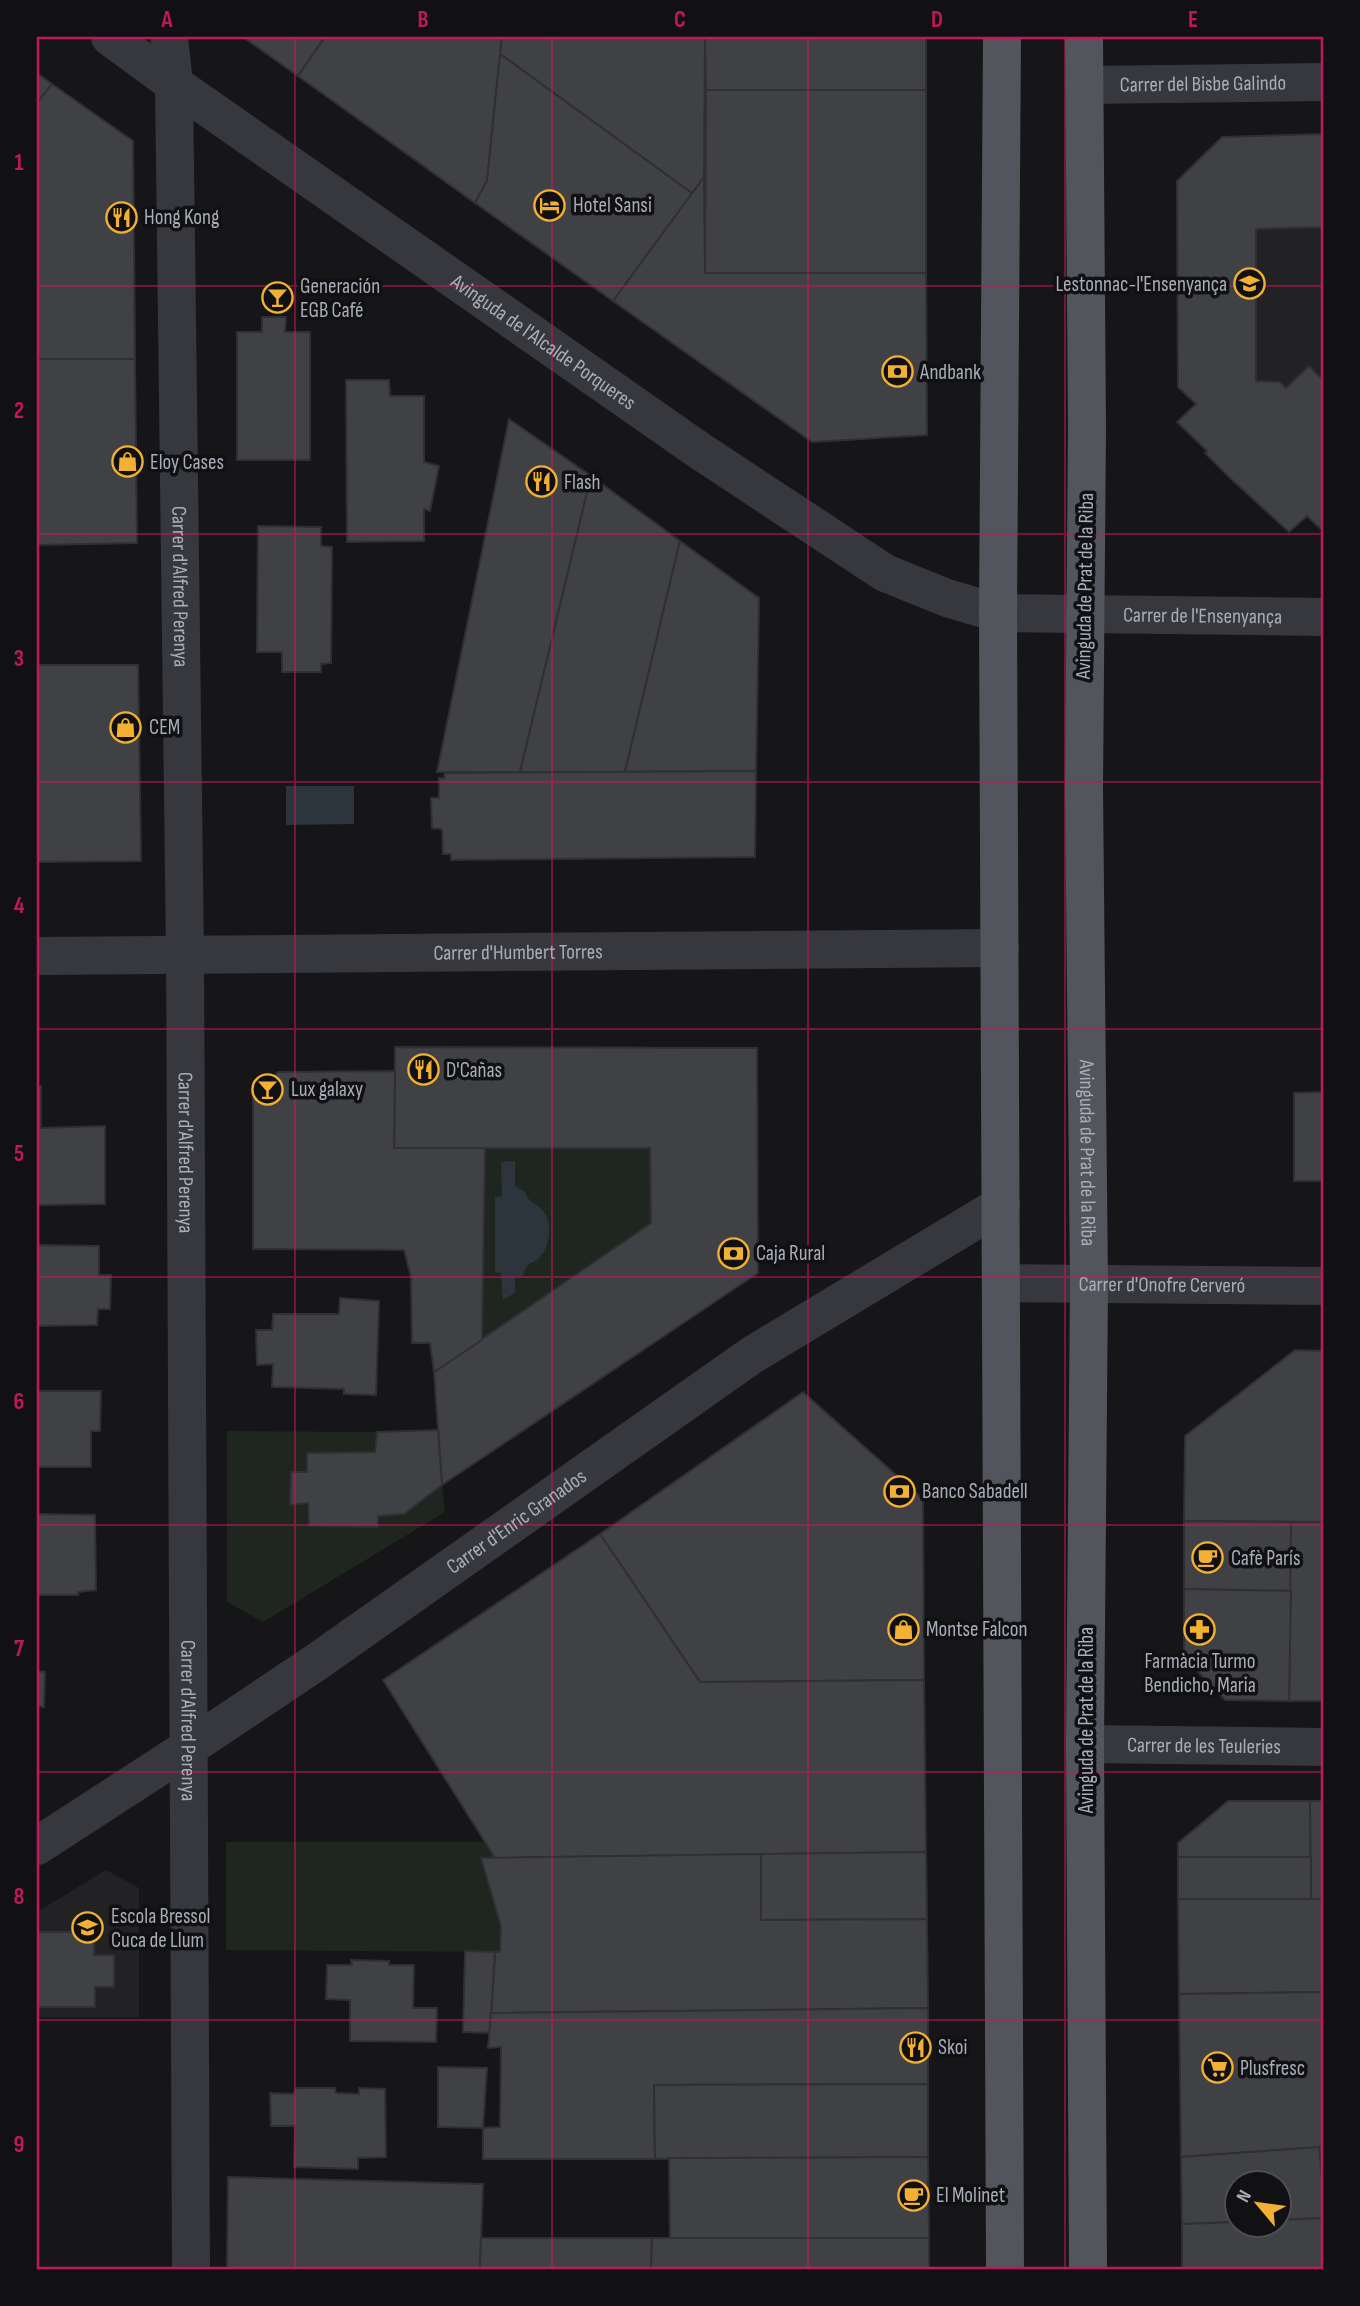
<svg xmlns="http://www.w3.org/2000/svg" width="1360" height="2306" viewBox="0 0 1360 2306" font-family="'Sofia Sans Condensed',sans-serif">
  <style>
    .built { fill: #222225 }
    .green { fill: #1e261f }
    .water { fill: #2c353c }
    .building { fill: #404145; stroke: #303034; stroke-width: 2 }
    .lines { fill: none; stroke-linecap: round; stroke-linejoin: round }
    .minor { stroke: #37383d; stroke-width: 38 }
    .major { stroke: #53555c; stroke-width: 38 }
    .grid { fill: none; stroke: #c2185b; stroke-width: 2; stroke-opacity: 0.55 }
    .labels { text-anchor: middle; dominant-baseline: central; stroke-width: 7; stroke-linejoin: round; paint-order: stroke }
    .street-label { font-size: 21px; fill: #a8adb8; stroke: #111113 }
    .poi-label { font-size: 21px; fill: #a8adb8; stroke: #111113; text-anchor: start }
    .neatline { fill: none; stroke: #c2185b; stroke-width: 2.5 }
    .grid-label { font-size: 23px; text-anchor: middle; font-weight: bold; fill: #c2185b }
  </style>
  <rect width="100%" height="100%" fill="#161618"/>
  <g class="built">
    <path d="M1323 134V531L1307 516 1289 532 1230 478 1205 453 1207 451 1177 422 1196 404 1178 387 1177 181 1222 137Z"/>
    <path d="M106 1870 139 1888V2017H37V1912Z"/>
  </g>
  <g class="green">
    <path d="M278 1072 394 1148H650L651 1223 434 1372 430 1343H412L411 1277 404 1250 253 1249V1098Z"/>
    <path d="M227 1431 377 1432 375 1452 307 1453V1472H291L290 1505 308 1503 309 1526 378 1527V1516L404 1514 442 1485 445 1512 263 1622 227 1602Z"/>
    <path d="M226 1842H485L495 1858 481 1859 501 1926 500 1952 226 1950Z"/>
  </g>
  <g class="water">
    <path d="M286 786H354V824L286 825Z"/>
    <path d="M515 1161V1186L525 1192C531 1207 540 1203 546 1215 552 1226 549 1248 540 1257 536 1262 530 1262 527 1266 525 1270 525 1273 522 1276L515 1278V1293L503 1300 501 1273 495 1272V1197L502 1196 501 1162Z"/>
  </g>
  <g class="building">
    <path d="M243 37H325L298 76Z"/>
    <path d="M325 37H502L487 181 475 203 298 76Z"/>
    <path d="M502 37H705L704 177 693 194 500 54Z"/>
    <path d="M705 37H926V90H706Z"/>
    <path d="M500 54 693 194 613 301 475 203 487 181Z"/>
    <path d="M37 73 52 84 37 103Z"/>
    <path d="M52 84 133 141 135 359H37V103Z"/>
    <path d="M706 90H926V273H705Z"/>
    <path d="M1323 134V227L1256 229V381L1280 382 1286 388 1309 366 1323 380V531L1307 516 1289 532 1230 478 1205 453 1207 451 1177 422 1196 404 1178 387 1177 181 1222 137Z"/>
    <path d="M704 177 705 273H926L927 435 812 442 613 301Z"/>
    <path d="M262 317H286L285 332H310V460H237V332H262Z"/>
    <path d="M37 359H135L137 543 37 545Z"/>
    <path d="M346 380H389L390 396H424V462L439 466 430 511 424 509V541L347 542Z"/>
    <path d="M509 419 591 476 520 772H437Z"/>
    <path d="M591 476 680 541 625 772H520Z"/>
    <path d="M258 526 321 527V546L332 547 331 663 321 664V672H282V652H257Z"/>
    <path d="M680 541 759 598 756 771 625 772Z"/>
    <path d="M37 665H138L141 861 37 862Z"/>
    <path d="M756 771 755 857 451 860V854H443L442 829 432 828 431 798H439V778H444L445 773Z"/>
    <path d="M395 1047 757 1048 758 1273 442 1485 434 1372 651 1223 650 1148H394Z"/>
    <path d="M395 1071 394 1148H485L482 1340 434 1372 430 1343H412L411 1277 404 1250 253 1249V1098L278 1072Z"/>
    <path d="M37 1086H41V1128L105 1126V1204L37 1205Z"/>
    <path d="M1323 1092V1181H1294V1093Z"/>
    <path d="M37 1245 99 1246V1275H111L110 1309H98L97 1325 37 1326Z"/>
    <path d="M340 1298 379 1301 376 1395 344 1394V1389L272 1387 273 1364 257 1365 256 1330H272L273 1314H339Z"/>
    <path d="M1295 1350 1323 1351V1522L1184 1521 1185 1436Z"/>
    <path d="M37 1391H101L100 1431H91V1467H37Z"/>
    <path d="M803 1392 923 1499 924 1680 700 1682 600 1534Z"/>
    <path d="M438 1430 442 1485 404 1514 378 1516V1527L309 1526 308 1503 290 1505 291 1472H307V1453L375 1452 377 1432Z"/>
    <path d="M37 1514 95 1515 96 1590 78 1592V1595H37Z"/>
    <path d="M1184 1521 1291 1522V1591L1184 1589Z"/>
    <path d="M1291 1522H1323V1701H1289Z"/>
    <path d="M600 1534 700 1682 924 1680 926 1852 495 1858 383 1680Z"/>
    <path d="M1184 1589 1291 1591 1289 1701 1225 1700 1184 1657Z"/>
    <path d="M37 1671 45 1672 44 1707 37 1706Z"/>
    <path d="M1228 1801H1310L1311 1857H1178V1843Z"/>
    <path d="M1310 1801H1323V1899H1311Z"/>
    <path d="M926 1852 927 1919 761 1920V1854Z"/>
    <path d="M761 1854V1920L927 1919 928 2008 491 2013 495 1952H500L501 1926 481 1858Z"/>
    <rect x="1178" y="1857" width="133" height="42"/>
    <path d="M1178 1899H1323V1992L1179 1994Z"/>
    <path d="M37 1932H95L94 1955H114V1987H95V2007H37Z"/>
    <path d="M465 1951 495 1952 490 2033 463 2032Z"/>
    <path d="M351 1960 389 1961V1965H414L413 2008H437L436 2042 350 2041V2000L326 1999 327 1965H352Z"/>
    <path d="M1323 1992V2147L1181 2157 1179 1994Z"/>
    <path d="M928 2008V2084L654 2085 655 2159H483V2128L500 2127 501 2047 488 2048 491 2013Z"/>
    <path d="M438 2067 487 2068 483 2128 438 2127Z"/>
    <path d="M928 2084V2157L655 2159 654 2085Z"/>
    <path d="M296 2088H335L336 2093 359 2094V2088L385 2089 386 2157 358 2158V2169L294 2167 295 2126H271L270 2093 294 2094Z"/>
    <path d="M1319 2147H1323V2189Z"/>
    <path d="M1319 2147 1323 2189V2218L1280 2220V2184H1238V2222L1182 2224 1181 2157Z"/>
    <path d="M928 2157 929 2238H670L669 2158Z"/>
    <path d="M228 2177 483 2184 480 2269H227Z"/>
    <path d="M1323 2218V2269H1182V2224L1238 2222V2226H1280V2220Z"/>
    <path d="M481 2238H652L651 2269H480Z"/>
    <path d="M652 2238H929V2269H651Z"/>
  </g>
  <g class="lines">
    <g class="minor">
      <path id="s1" d="M110 37 174 84 700 451 885 573 947 598 998 613 1323 617"/>
      <path id="s2" d="M169 37 174 84 185 954 191 2269"/>
      <path id="s3" d="M1084 85 1323 82"/>
      <path id="s4" d="M37 956 1000 948"/>
      <path id="s5" d="M1001 1283 1323 1286"/>
      <path id="s6" d="M1085 1744 1323 1747"/>
      <path id="s7" d="M37 1846 188 1748 318 1661 752 1355 1001 1205"/>
    </g>
    <g class="major">
      <path d="M1002 37 998 613 1005 2269"/>
      <path id="s8" d="M1084 37 1087 428 1084 789 1089 1285 1085 1744 1088 2269"/>
    </g>
  </g>
  <path class="grid" d="M295 37V2269M552 37V2269M808 37V2269M1065 37V2269M37 286H1323M37 534H1323M37 782H1323M37 1029H1323M37 1277H1323M37 1525H1323M37 1772H1323M37 2020H1323"/>
  <defs>
    <symbol id="hotel-ring" viewBox="-11 -11 22 22"><circle r="9.5" fill="#111113" stroke="#f2b134" stroke-width="1.5"/><path d="M-6-4.5h1.5V1H6V5H4.5V3h-9V5H-6ZM-4 0a1.8 1.8 0 1 1 3.6 0ZM.5 0V-2.5h3Q6-2.5 6 0Z" fill="#f2b134"/></symbol>
    <symbol id="restaurant-ring" viewBox="-11 -11 22 22"><circle r="9.5" fill="#111113" stroke="#f2b134" stroke-width="1.5"/><path d="M-5-6h1v4h1v-4h1v4h1v-4h1v5L-1.5 .5V6h-2V.5L-5-1ZM5-6V6H3V1.5H1.5Q1.5-4 5-6Z" fill="#f2b134"/></symbol>
    <symbol id="school-ring" viewBox="-11 -11 22 22"><circle r="9.5" fill="#111113" stroke="#f2b134" stroke-width="1.5"/><path d="M0-5L7-2L0 1L-7-2ZM-4 1L0 2.5L4 1V4Q0 6-4 4Z" fill="#f2b134"/></symbol>
    <symbol id="bar-ring" viewBox="-11 -11 22 22"><circle r="9.5" fill="#111113" stroke="#f2b134" stroke-width="1.5"/><path d="M-6-5H6L.8 .8V4.5H3.5V6h-7V4.5H-.8V.8Z" fill="#f2b134"/></symbol>
    <symbol id="bank-ring" viewBox="-11 -11 22 22"><circle r="9.5" fill="#111113" stroke="#f2b134" stroke-width="1.5"/><path d="M-6-4H6V4H-6ZM0-2.3a2.3 2.3 0 1 0 0 4.6a2.3 2.3 0 1 0 0-4.6Z" fill="#f2b134"/></symbol>
    <symbol id="shop-ring" viewBox="-11 -11 22 22"><circle r="9.5" fill="#111113" stroke="#f2b134" stroke-width="1.5"/><path d="M-5-2.5h2.3a2.7 3.5 0 0 1 5.4 0H5L5.5 6h-11ZM-1.5-2.5h3a1.5 2.3 0 0 0-3 0Z" fill="#f2b134"/></symbol>
    <symbol id="cafe-ring" viewBox="-11 -11 22 22"><circle r="9.5" fill="#111113" stroke="#f2b134" stroke-width="1.5"/><path d="M-5.5-4.5H6V0H3Q3 3.5 0 3.5H-2.5Q-5.5 3.5-5.5 0ZM3-3.2v2h1.7v-2ZM-6 4.5H4V6H-6Z" fill="#f2b134"/></symbol>
    <symbol id="pharmacy-ring" viewBox="-11 -11 22 22"><circle r="9.5" fill="#111113" stroke="#f2b134" stroke-width="1.5"/><path d="M-2-6h4v4h4v4h-4v4h-4v-4h-4v-4h4Z" fill="#f2b134"/></symbol>
    <symbol id="supermarket-ring" viewBox="-11 -11 22 22"><circle r="9.5" fill="#111113" stroke="#f2b134" stroke-width="1.5"/><path d="M-6-5.5h2.5l.6 2H6L4.5 2H-2.5L-4.4-4H-6ZM-1.5 3.2a1.3 1.3 0 1 0 .1 0ZM3 3.2a1.3 1.3 0 1 0 .1 0Z" fill="#f2b134"/></symbol>
  </defs>
  <g fill-rule="evenodd">
    <use href="#hotel-ring" x="532" y="188" width="35" height="35"/>
    <use href="#restaurant-ring" x="104" y="200" width="35" height="35"/>
    <use href="#school-ring" x="1232" y="266" width="35" height="35"/>
    <use href="#bar-ring" x="260" y="280" width="35" height="35"/>
    <use href="#bank-ring" x="880" y="354" width="35" height="35"/>
    <use href="#shop-ring" x="110" y="444" width="35" height="35"/>
    <use href="#restaurant-ring" x="524" y="464" width="35" height="35"/>
    <use href="#shop-ring" x="108" y="710" width="35" height="35"/>
    <use href="#restaurant-ring" x="406" y="1052" width="35" height="35"/>
    <use href="#bar-ring" x="250" y="1072" width="35" height="35"/>
    <use href="#bank-ring" x="716" y="1236" width="35" height="35"/>
    <use href="#bank-ring" x="882" y="1474" width="35" height="35"/>
    <use href="#cafe-ring" x="1190" y="1540" width="35" height="35"/>
    <use href="#shop-ring" x="886" y="1612" width="35" height="35"/>
    <use href="#pharmacy-ring" x="1182" y="1612" width="35" height="35"/>
    <use href="#school-ring" x="70" y="1910" width="35" height="35"/>
    <use href="#restaurant-ring" x="898" y="2030" width="35" height="35"/>
    <use href="#supermarket-ring" x="1200" y="2050" width="35" height="35"/>
    <use href="#cafe-ring" x="896" y="2178" width="35" height="35"/>
  </g>
  <g class="labels">
    <g class="street-label">
      <text stroke="none"><textPath href="#s3" startOffset="119">Carrer del Bisbe Galindo</textPath></text>
      <text stroke="none"><textPath href="#s1" startOffset="530">Avinguda de l'Alcalde Porqueres</textPath></text>
      <text stroke="none"><textPath href="#s2" startOffset="550">Carrer d'Alfred Perenya</textPath></text>
      <text transform="translate(1085 586) rotate(-89)">Avinguda de Prat de la Riba</text>
      <text stroke="none"><textPath href="#s1" startOffset="1267">Carrer de l'Ensenyança</textPath></text>
      <text stroke="none"><textPath href="#s4" startOffset="481">Carrer d'Humbert Torres</textPath></text>
      <text stroke="none"><textPath href="#s2" startOffset="1116">Carrer d'Alfred Perenya</textPath></text>
      <text stroke="none"><textPath href="#s8" startOffset="1116">Avinguda de Prat de la Riba</textPath></text>
      <text stroke="none"><textPath href="#s5" startOffset="161">Carrer d'Onofre Cerveró</textPath></text>
      <text stroke="none"><textPath href="#s7" startOffset="579">Carrer d'Enric Granados</textPath></text>
      <text stroke="none"><textPath href="#s2" startOffset="1684">Carrer d'Alfred Perenya</textPath></text>
      <text transform="translate(1086 1720) rotate(-90)">Avinguda de Prat de la Riba</text>
      <text stroke="none"><textPath href="#s6" startOffset="119">Carrer de les Teuleries</textPath></text>
    </g>
    <g class="poi-label">
      <text x="573" y="205">Hotel Sansi</text>
      <text x="144" y="217">Hong Kong</text>
      <text x="1227" y="284" text-anchor="end">Lestonnac-l'Ensenyança</text>
      <text x="300" y="286">Generación<tspan x="300" dy="24">EGB Café</tspan></text>
      <text x="920" y="372">Andbank</text>
      <text x="150" y="462">Eloy Cases</text>
      <text x="564" y="482">Flash</text>
      <text x="149" y="727">CEM</text>
      <text x="446" y="1070">D'Cañas</text>
      <text x="291" y="1089">Lux galaxy</text>
      <text x="756" y="1253">Caja Rural</text>
      <text x="922" y="1491">Banco Sabadell</text>
      <text x="1231" y="1558">Cafè París</text>
      <text x="926" y="1629">Montse Falcon</text>
      <text x="1200" y="1661" text-anchor="middle">Farmàcia Turmo<tspan x="1200" dy="24">Bendicho, Maria</tspan></text>
      <text x="111" y="1916">Escola Bressol<tspan x="111" dy="24">Cuca de Llum</tspan></text>
      <text x="938" y="2047">Skoi</text>
      <text x="1240" y="2068">Plusfresc</text>
      <text x="936" y="2195">El Molinet</text>
    </g>
  </g>
  <rect width="1360" height="2306" fill="none" stroke="#111113" stroke-width="77"/>
  <g transform="translate(1258 2204) rotate(299)"><circle r="33" fill="#111113" stroke="#4d4f55" stroke-width="2"/>
  <path d="M0-5L12 26L0 18L-12 26Z" fill="#f2b134"/>
  <text y="-10" font-size="19" font-weight="bold" text-anchor="middle" fill="#a8adb8">N</text>
  </g>
  <rect x="38" y="38" width="1284" height="2230" class="neatline"/>
  <g class="grid-label">
    <text x="167" y="27">A</text>
    <text x="423" y="27">B</text>
    <text x="680" y="27">C</text>
    <text x="937" y="27">D</text>
    <text x="1193" y="27">E</text>
    <text x="19" y="170">1</text>
    <text x="19" y="418">2</text>
    <text x="19" y="666">3</text>
    <text x="19" y="913">4</text>
    <text x="19" y="1161">5</text>
    <text x="19" y="1409">6</text>
    <text x="19" y="1656">7</text>
    <text x="19" y="1904">8</text>
    <text x="19" y="2152">9</text>
  </g>
</svg>
